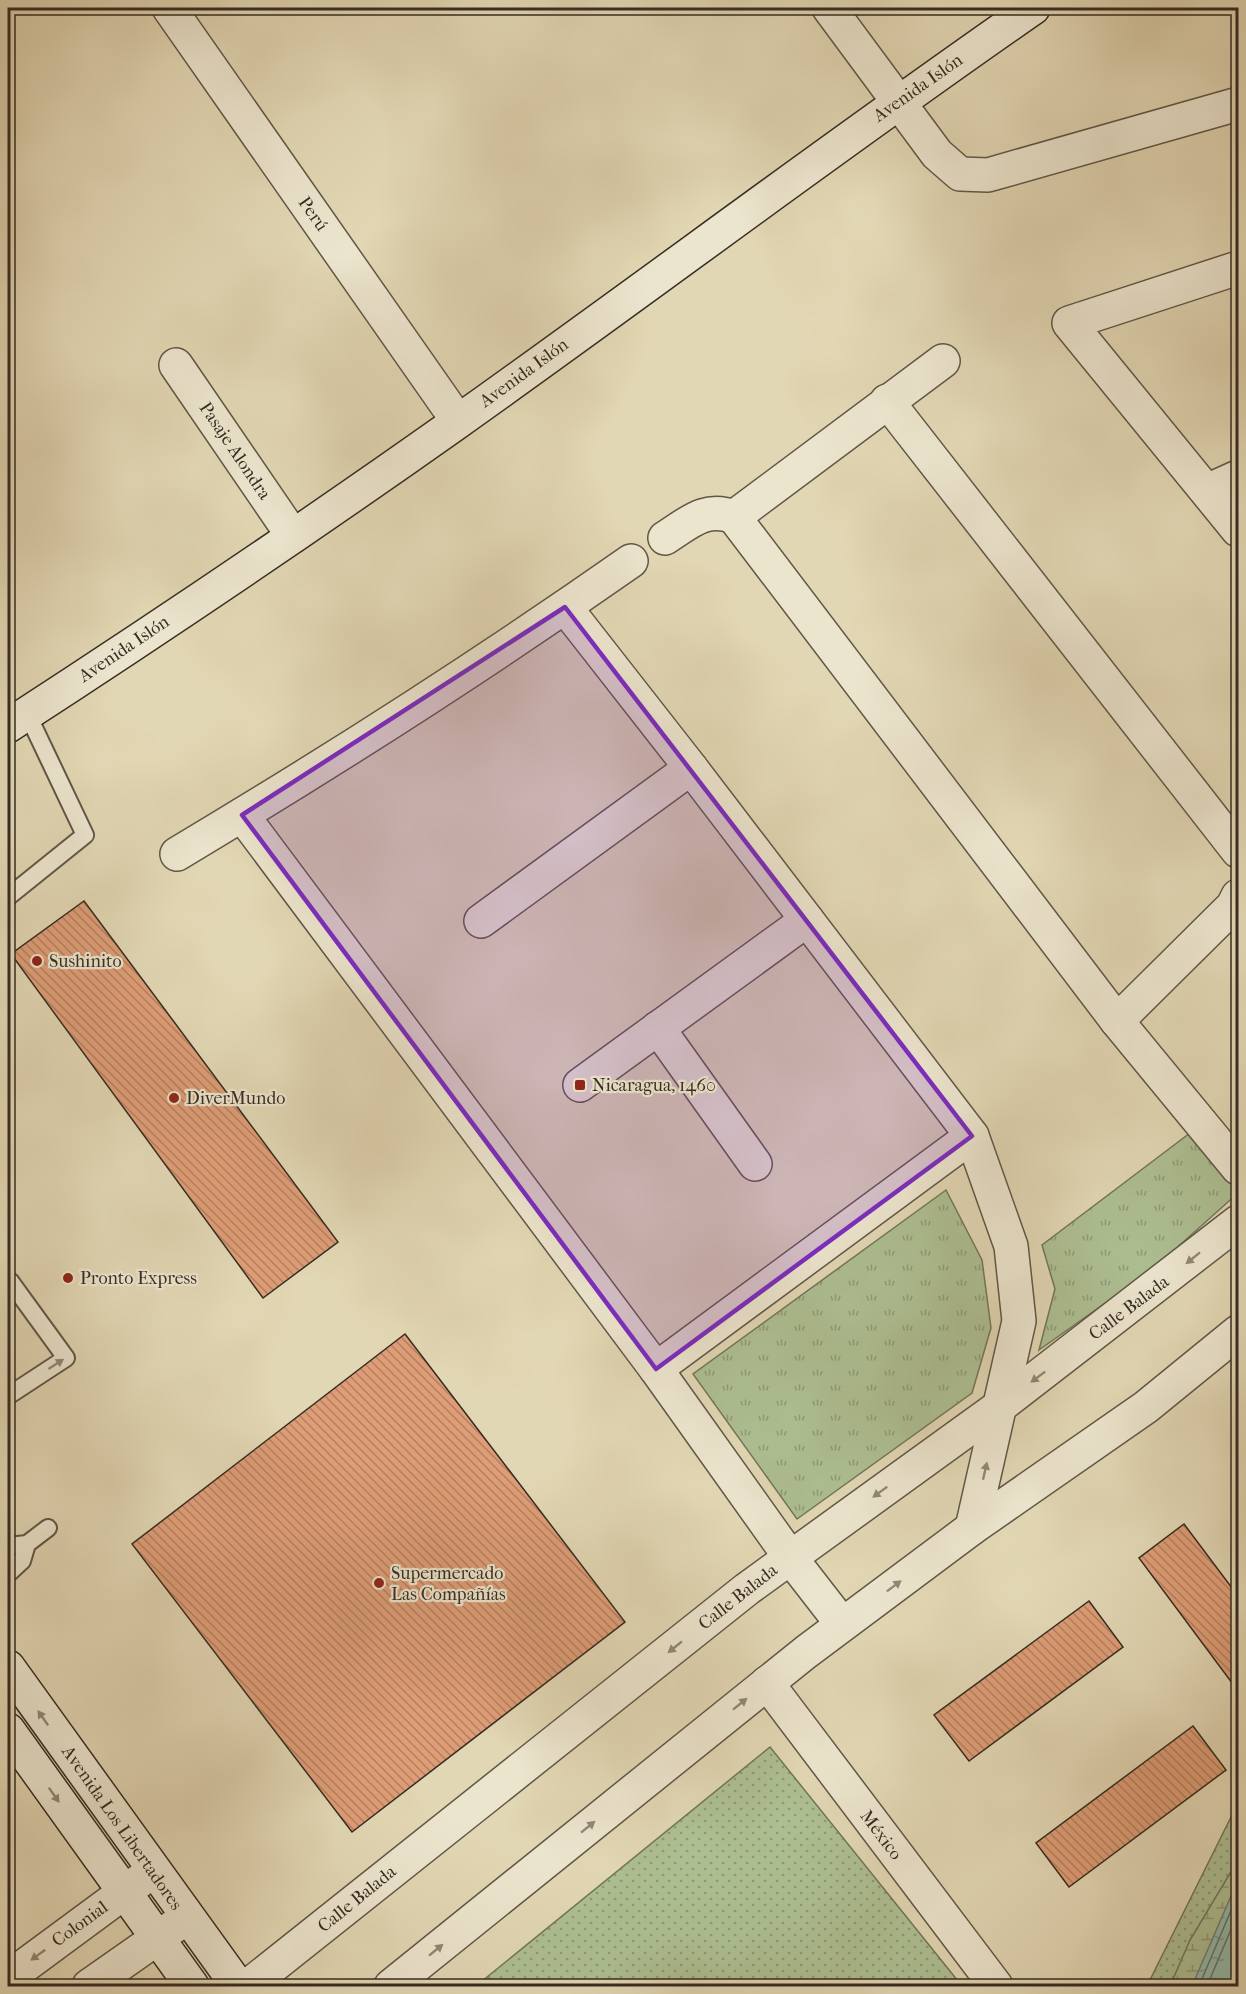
<svg xmlns="http://www.w3.org/2000/svg" width="1246" height="1994" viewBox="0 0 1246 1994" font-family="'IM FELL French Canon',serif">
  <style>
    .grass { fill: url(#grass-dots); stroke: #71765a; stroke-width: 1.5 }
    .wetland { fill: url(#wetland-marsh); stroke: #71765a; stroke-width: 1.5 }
    .park { fill: url(#park-tufts); stroke: #71765a; stroke-width: 1.5 }
    .water { fill: url(#water-ripples); stroke: #6f8175; stroke-width: 1.5 }
    .lines { fill: none; stroke-linecap: round; stroke-linejoin: round }
    .shore { stroke: #657368; stroke-width: 1.5 }
    .building { fill: url(#building-back-hatch); stroke: #352c23; stroke-width: 1.5 }
    .lane-casing { stroke: #605747; stroke-width: 20 }
    .street-casing { stroke: #605747; stroke-width: 36 }
    .secondary-casing { stroke: #352c23; stroke-width: 36 }
    .lane { stroke: #ece5ce; stroke-width: 16 }
    .street { stroke: #ece5ce; stroke-width: 33 }
    .secondary { stroke: #ece5ce; stroke-width: 33 }
    .oneway { fill: #908878 }
    .marked { fill: #7b2cbf; fill-opacity: 0.2; stroke: #7b2cbf; stroke-width: 4.5; stroke-linejoin: round }
    .poi-dot { fill: #8f2418; stroke: #ece5ce; stroke-width: 2 }
    .labels { text-anchor: middle; dominant-baseline: central; stroke-width: 4.5; stroke-linejoin: round; paint-order: stroke }
    .street-label { font-size: 18px; fill: #352c23; stroke: #ece5ce }
    .poi-label { font-size: 18px; fill: #352c23; stroke: #ece5ce; text-anchor: start }
  </style>
  <defs>
    <pattern id="grass-dots" width="8" height="8" patternUnits="userSpaceOnUse" patternTransform="scale(1.5)"><rect width="8" height="8" fill="#adbf92"/><path d="M2 2h.1M6 6h.1" fill="none" stroke="#8e9b77" stroke-width="1.8" stroke-linecap="round"/></pattern>
    <pattern id="wetland-marsh" width="20" height="14" patternUnits="userSpaceOnUse" patternTransform="scale(1.5)"><rect width="20" height="14" fill="#adbf92"/><path d="M1 5h8M5 5V1M11 12h8M15 12V8" fill="none" stroke="#8e9b77"/></pattern>
    <pattern id="park-tufts" width="24" height="20" patternUnits="userSpaceOnUse" patternTransform="scale(1.5)"><rect width="24" height="20" fill="#adbf92"/><path d="M3 7l-1-3M5 7V3M7 7l1-3M15 17l-1-3M17 17v-4M19 17l1-3" fill="none" stroke="#8e9b77"/></pattern>
    <pattern id="water-ripples" width="26" height="14" patternUnits="userSpaceOnUse" patternTransform="scale(1.5)"><rect width="26" height="14" fill="#95baac"/><path d="M2 4q2-2 4 0t4 0M15 11q2-2 4 0t4 0" fill="none" stroke="#7a978c"/></pattern>
    <pattern id="building-back-hatch" width="6" height="6" patternUnits="userSpaceOnUse" patternTransform="scale(1.5)"><rect width="6" height="6" fill="#de9d76"/><path d="M-1 5l2 2M0 0l6 6M5-1l2 2" fill="none" stroke="#b58060"/></pattern>
  </defs>
  <rect width="100%" height="100%" fill="#e2d7b4"/>
  <filter id="stains"><feTurbulence type="fractalNoise" baseFrequency=".00333" numOctaves="4"/><feColorMatrix values="0 0 0 0 .2 0 0 0 0 .09 0 0 0 0 .02 0 0 0 .5 -.17"/></filter>
  <radialGradient id="worn" r=".72"><stop offset=".6" stop-color="#630" stop-opacity="0"/><stop offset="1" stop-color="#630" stop-opacity=".3"/></radialGradient>
  <g class="grass">
    <path d="M770 1747 962 1986H476Z"/>
    <path d="M1238 1803V1881L1192 1986H1147Z"/>
  </g>
  <path class="wetland" d="M1238 1860V1986H1170L1190 1940Z"/>
  <g class="park">
    <path d="M1194 1130 1238 1186V1193L1152 1270 1039 1350 1055 1289 1042 1245Z"/>
    <path d="M946 1190 982 1260 991 1328 972 1393 797 1519 693 1374Z"/>
  </g>
  <path class="water" d="M1238 1881V1986H1192L1235 1887Z"/>
  <g class="lines">
    <g class="shore">
      <path d="M1199 1986 1238 1894"/>
      <path d="M1207 1986 1238 1913"/>
    </g>
  </g>
  <g class="building">
    <path d="M84 901 338 1242 263 1298 11 954Z"/>
    <path d="M405 1334 625 1622 352 1832 132 1544Z"/>
    <path d="M1184 1524 1238 1596V1691L1139 1558Z"/>
    <path d="M1089 1601 1123 1647 969 1761 934 1715Z"/>
    <path d="M1193 1726 1226 1770 1069 1887 1036 1843Z"/>
  </g>
  <g class="lines">
    <defs>
      <g id="lane">
        <path d="M8 897 85 835 27 713"/>
        <path d="M8 1282 10 1281 66 1358 8 1396"/>
        <path d="M8 1546 27 1544 48 1528"/>
        <path d="M8 1574 22 1561 27 1544"/>
      </g>
      <g id="street">
        <path d="M169 8 458 421"/>
        <path d="M829 8 937 154 960 174 988 175 1238 104"/>
        <path d="M1238 268 1069 323 1238 530"/>
        <path d="M176 365 293 536"/>
        <path d="M887 401 1238 851"/>
        <path d="M1207 491 1238 477"/>
        <path d="M734 517 943 361"/>
        <path d="M665 538C689 523 705 506 734 517L1117 1021 1238 1168"/>
        <path d="M565 607 691 768 972 1136 1011 1246 1019 1321 972 1528"/>
        <path d="M242 815 656 1369 790 1557 842 1624"/>
        <path d="M177 854C331 762 484 664 631 561"/>
        <path d="M481 921 691 768"/>
        <path d="M1117 1021 1233 906 1238 896"/>
        <path d="M658 1028 755 1164"/>
        <path d="M580 1085 807 920"/>
        <path d="M656 1369 972 1136"/>
        <path d="M767 1683 996 1986"/>
        <path d="M8 1978 153 1871"/>
        <path d="M89 1986 186 1918"/>
        <path d="M248 1986 747 1589 1000 1406 1238 1222"/>
        <path d="M391 1986 806 1652 972 1528 1146 1407 1238 1332"/>
      </g>
      <g id="secondary">
        <path d="M8 726C159 628 309 527 456 423 649 286 838 143 1033 8"/>
        <path d="M8 1667 238 1986"/>
        <path d="M8 1730 192 1986"/>
      </g>
    </defs>
    <use href="#lane" class="lane-casing"/>
    <use href="#street" class="street-casing"/>
    <use href="#secondary" class="secondary-casing"/>
    <use href="#lane" class="lane"/>
    <use href="#street" class="street"/>
    <use href="#secondary" class="secondary"/>
  </g>
  <defs><path id="oneway-solid" d="M-6-.8H1V-3.2L6.5 0L1 3.2V.8H-6Z" transform="scale(1.5)"/></defs>
  <g class="oneway">
    <use href="#oneway-solid" transform="translate(1193 1258) rotate(141)"/>
    <use href="#oneway-solid" transform="translate(56 1364) rotate(-33)"/>
    <use href="#oneway-solid" transform="translate(1038 1377) rotate(143)"/>
    <use href="#oneway-solid" transform="translate(985 1471) rotate(-77)"/>
    <use href="#oneway-solid" transform="translate(880 1492) rotate(144)"/>
    <use href="#oneway-solid" transform="translate(894 1586) rotate(-37)"/>
    <use href="#oneway-solid" transform="translate(675 1647) rotate(141)"/>
    <use href="#oneway-solid" transform="translate(740 1704) rotate(-39)"/>
    <use href="#oneway-solid" transform="translate(43 1718) rotate(-125)"/>
    <use href="#oneway-solid" transform="translate(54 1795) rotate(55)"/>
    <use href="#oneway-solid" transform="translate(588 1827) rotate(-39)"/>
    <use href="#oneway-solid" transform="translate(436 1950) rotate(-39)"/>
    <use href="#oneway-solid" transform="translate(38 1955) rotate(144)"/>
  </g>
  <path class="marked" d="M565 607 972 1136 656 1369 242 815Z"/>
  <g class="poi-dot">
    <circle cx="37" cy="961" r="6"/>
    <rect x="574" y="1079" width="12" height="12" rx="3"/>
    <circle cx="174" cy="1098" r="6"/>
    <circle cx="68" cy="1278" r="6"/>
    <circle cx="379" cy="1583" r="6"/>
  </g>
  <g class="labels">
    <g class="street-label">
      <text transform="translate(918 88) rotate(-35)">Avenida Islón</text>
      <text transform="translate(313 214) rotate(55)">Perú</text>
      <text transform="translate(524 373) rotate(-36)">Avenida Islón</text>
      <text transform="translate(235 451) rotate(56)">Pasaje Alondra</text>
      <text transform="translate(124 649) rotate(-34)">Avenida Islón</text>
      <text transform="translate(1129 1308) rotate(-37)">Calle Balada</text>
      <text transform="translate(738 1597) rotate(-38)">Calle Balada</text>
      <text transform="translate(122 1828) rotate(55)">Avenida Los Libertadores</text>
      <text transform="translate(881 1835) rotate(53)">México</text>
      <text transform="translate(357 1899) rotate(-39)">Calle Balada</text>
      <text transform="translate(80 1924) rotate(-36)">Colonial</text>
    </g>
    <g class="poi-label">
      <text x="49" y="961">Sushinito</text>
      <text x="592" y="1085">Nicaragua, 1460</text>
      <text x="186" y="1098">DiverMundo</text>
      <text x="80" y="1278">Pronto Express</text>
      <text x="391" y="1573">Supermercado<tspan x="391" dy="21">Las Compañías</tspan></text>
    </g>
  </g>
  <rect width="1246" height="1994" fill="none" stroke="#e2d7b4" stroke-width="30"/>
  <rect x="9" y="9" width="1228" height="1976" fill="none" stroke="#352c23" stroke-width="3"/>
  <rect x="15" y="15" width="1216" height="1964" fill="none" stroke="#352c23" stroke-width="1.5"/>
  <rect width="100%" height="100%" filter="url(#stains)"/>
  <rect width="100%" height="100%" fill="url(#worn)"/>
</svg>
